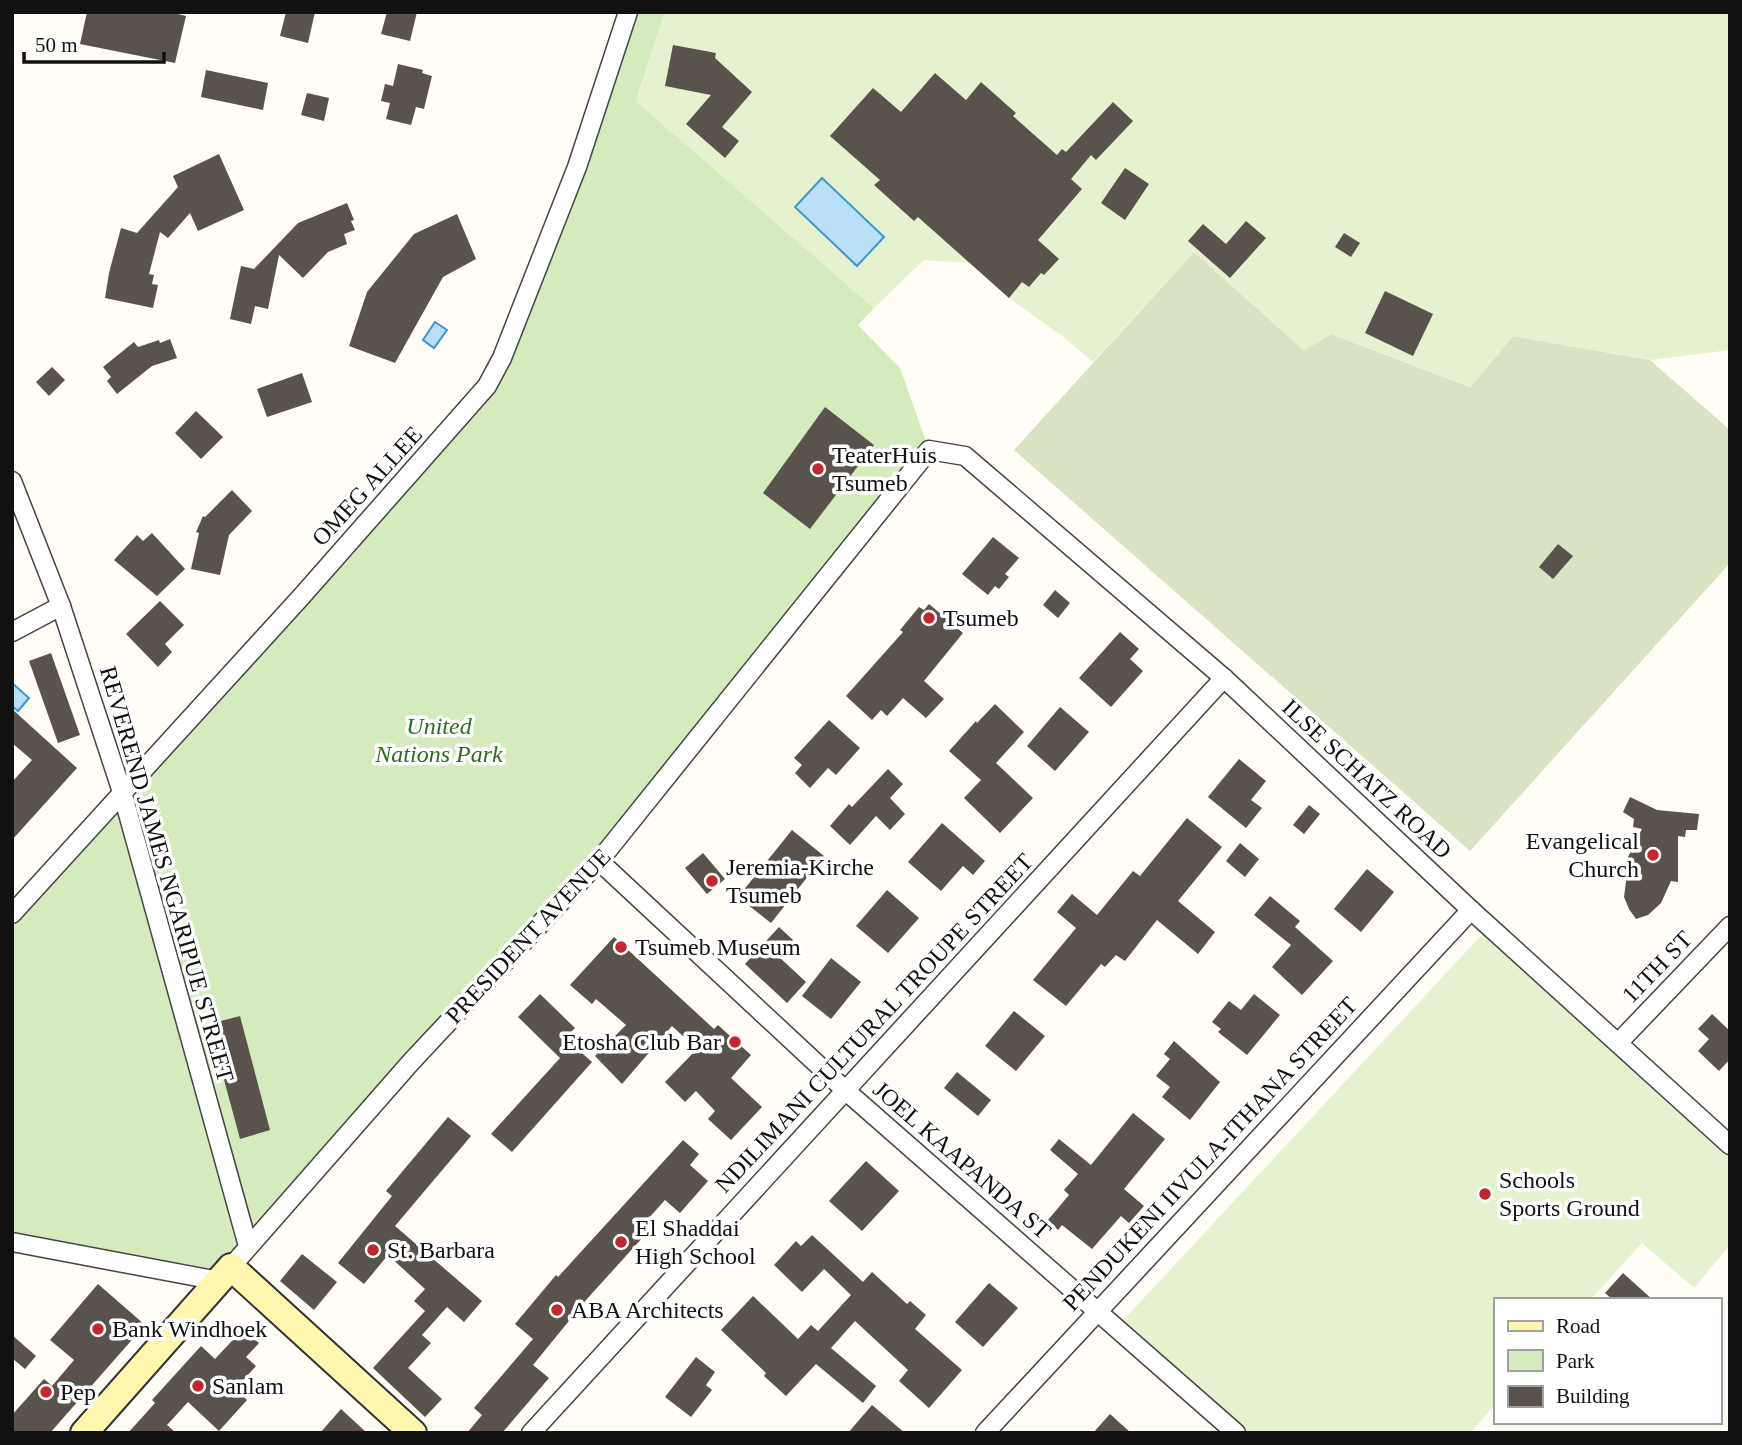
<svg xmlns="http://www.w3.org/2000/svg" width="1742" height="1445" viewBox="0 0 1742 1445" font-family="'Times New Roman',serif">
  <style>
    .green { fill: #d5ebbd }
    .cemetery { fill: #d9e3c4 }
    .pitch { fill: #e6f2cf }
    .water { fill: #b9e0f7; stroke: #3f96cf; stroke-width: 2 }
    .building { fill: #5a524d }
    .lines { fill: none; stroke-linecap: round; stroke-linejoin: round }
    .street-casing { stroke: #444; stroke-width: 21 }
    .secondary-casing { stroke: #333; stroke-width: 30 }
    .street { stroke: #fff; stroke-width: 18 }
    .secondary { stroke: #fff6b0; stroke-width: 26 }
    .poi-dot { fill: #c4262e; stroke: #fff; stroke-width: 2.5 }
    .labels { text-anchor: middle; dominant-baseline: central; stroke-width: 7; stroke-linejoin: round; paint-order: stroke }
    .poi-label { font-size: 24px; fill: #111; stroke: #fff; text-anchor: start }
    .street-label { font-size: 24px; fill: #111; stroke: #fff }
    .park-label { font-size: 24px; font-style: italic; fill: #2f6b1f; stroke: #fff }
  </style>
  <rect width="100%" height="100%" fill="#fffdf5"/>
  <path class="green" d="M628 12H665L636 101 874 308 858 325 900 368 929 450 599 861 219 1281 12 1245V914L487 386Z"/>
  <path class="cemetery" d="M1194 252 1304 350 1331 334 1470 387 1513 336 1650 360 1730 430V563L1470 851 1014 450Z"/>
  <g class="pitch">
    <path d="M665 12H1730V350L1650 360 1513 336 1471 387 1331 334 1304 351 1194 252 1093 362 1066 339 1009 298 970 263 924 260 874 308 636 101Z"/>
    <path d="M1490 926 1730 1145V1245L1694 1288 1642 1243 1590 1300H1495V1405L1470 1433H1236L1116 1328Z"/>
  </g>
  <g class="water">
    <path d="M822 178 884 237 857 266 795 207Z"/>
    <path d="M435 322 447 330 434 348 423 340Z"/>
    <path d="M12 683 29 698 18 711 12 706Z"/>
  </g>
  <g class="building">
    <path d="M87 12H179L178 14 186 16 175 63 80 44Z"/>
    <path d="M286 12H315L308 43 280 36Z"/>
    <path d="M387 12H417L410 41 381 34Z"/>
    <path d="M673 45 716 53 715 58 752 92 722 127 739 141 725 158 686 124 711 95 665 86Z"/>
    <path d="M398 64 423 70 422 73 432 76 424 109 416 107 411 125 386 119 390 103 381 101 385 84 393 86Z"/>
    <path d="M206 70 268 83 263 110 201 97Z"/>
    <path d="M935 73 966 100 981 82 1016 113 1013 116 1057 155 1062 149 1066 152 1113 102 1133 121 1096 160 1091 155 1071 179 1082 189 1038 240 1059 259 1044 275 1041 273 1029 287 1022 282 1009 298 918 217 914 221 874 185 880 180 830 136 873 88 901 112Z"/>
    <path d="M307 93 329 98 324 121 301 115Z"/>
    <path d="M219 154 244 210 198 231 190 213 168 238 160 232 149 274 154 275 152 284 158 285 153 308 105 298 109 273 121 228 137 233 178 187 173 176Z"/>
    <path d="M1125 168 1149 184 1125 220 1101 203Z"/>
    <path d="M347 203 354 220 351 221 355 230 344 234 347 244 328 252 303 278 279 255 268 309 255 306 251 324 230 319 241 266 254 269 298 223Z"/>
    <path d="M457 214 476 259 443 277 395 363 349 346 367 292 414 234Z"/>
    <path d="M1246 221 1266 238 1230 278 1188 241 1203 224 1226 244Z"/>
    <path d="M1344 233 1360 243 1351 257 1335 247Z"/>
    <path d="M1385 291 1433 314 1413 356 1365 333Z"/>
    <path d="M170 339 177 358 152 366 117 394 107 381 111 377 103 367 134 342 138 347 159 340 160 343Z"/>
    <path d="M52 367 65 380 49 396 36 382Z"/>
    <path d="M302 373 312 402 267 417 257 389Z"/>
    <path d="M825 407 874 445 810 529 763 493Z"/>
    <path d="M196 411 223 437 201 459 175 433Z"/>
    <path d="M232 490 252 511 229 535 220 575 191 569 199 533 196 532 203 516 205 517Z"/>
    <path d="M152 533 185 569 157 596 114 560 137 535 143 541Z"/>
    <path d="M993 537 1019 558 1005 574 1009 577 999 589 995 586 988 595 962 574Z"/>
    <path d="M1558 544 1573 556 1553 579 1539 567Z"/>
    <path d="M1055 590 1070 603 1058 618 1043 605Z"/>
    <path d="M160 601 184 625 165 644 172 652 158 667 126 634Z"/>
    <path d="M929 604 963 633 924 681 944 699 926 718 903 698 887 716 881 710 872 720 846 696 903 632 900 630 919 607 924 610Z"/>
    <path d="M1120 632 1139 649 1130 659 1143 671 1111 707 1079 678Z"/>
    <path d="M51 653 80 735 58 743 29 661Z"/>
    <path d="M995 704 1024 732 996 763 1033 798 1000 833 964 798 981 780 949 751 976 721 977 723Z"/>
    <path d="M1060 707 1089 732 1055 771 1027 746Z"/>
    <path d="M12 709 77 768 12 840V782L32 760 12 743Z"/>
    <path d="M829 720 860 748 836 775 828 768 810 788 795 773 802 765 794 758Z"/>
    <path d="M1239 759 1266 781 1251 800 1262 808 1246 828 1208 797Z"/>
    <path d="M888 769 903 784 890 798 905 814 890 830 876 816 850 845 830 826 849 804 852 807Z"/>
    <path d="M1630 797 1657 810 1699 814 1697 830H1686L1685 837 1678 836V882L1671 881 1661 903 1648 915 1636 919 1629 909 1624 897 1627 875 1620 873 1642 829 1633 827 1634 819 1623 812Z"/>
    <path d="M1309 805 1320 814 1304 834 1293 825Z"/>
    <path d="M1187 818 1222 847 1178 901 1215 932 1198 954 1157 920 1125 961 1116 955 1105 967 1101 964 1066 1006 1033 980 1076 928 1057 912 1072 894 1097 915 1133 871 1140 876Z"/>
    <path d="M942 823 985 861 973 875 963 866 941 891 908 862Z"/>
    <path d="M792 830 824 856 771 923 738 897Z"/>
    <path d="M1240 843 1259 859 1245 877 1226 861Z"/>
    <path d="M703 853 725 879 707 894 685 868Z"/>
    <path d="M1367 869 1394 892 1361 932 1334 909Z"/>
    <path d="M887 890 919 918 888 953 856 926Z"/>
    <path d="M1270 896 1300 921 1295 927 1333 961 1302 995 1272 967 1291 945 1254 915Z"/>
    <path d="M779 927 793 940 778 956 806 982 787 1003 745 964Z"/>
    <path d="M614 937 714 1029 718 1025 751 1055 731 1078 762 1107 731 1140 708 1119 715 1111 696 1091 685 1102 665 1082 697 1049 672 1026 622 1084 595 1056 626 1025 596 999 592 1004 570 985Z"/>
    <path d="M831 958 861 982 831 1019 802 996Z"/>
    <path d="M540 994 575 1028 565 1038 592 1062 512 1152 491 1134 560 1058 518 1017Z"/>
    <path d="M1254 994 1280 1015 1247 1055 1218 1032 1221 1029 1212 1022 1229 1001 1241 1010Z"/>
    <path d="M1014 1011 1045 1036 1016 1071 985 1046Z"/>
    <path d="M1712 1014 1730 1031V1059L1719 1071 1698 1051 1709 1039 1698 1029Z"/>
    <path d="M240 1016 270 1130 240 1139 209 1024Z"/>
    <path d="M1174 1041 1220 1082 1190 1120 1162 1097 1170 1087 1156 1076 1170 1059 1164 1054Z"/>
    <path d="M957 1072 991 1100 978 1116 944 1088Z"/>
    <path d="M1133 1113 1165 1139 1124 1189 1144 1206 1129 1223 1121 1216 1092 1249 1062 1225 1058 1230 1048 1220 1069 1195 1064 1190 1078 1174 1050 1150 1059 1139 1091 1165Z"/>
    <path d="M448 1117 471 1136 395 1226 482 1301 464 1322 447 1307 422 1335 431 1343 408 1368 442 1399 425 1417 373 1368 425 1311 414 1301 425 1289 388 1255 364 1284 338 1263 392 1196 386 1191Z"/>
    <path d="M683 1140 699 1154 690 1165 708 1181 680 1213 665 1200 638 1230 644 1236 586 1300 533 1365 549 1378 502 1433H467L482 1415 474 1408 533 1339 515 1324 556 1275 558 1277Z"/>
    <path d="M866 1161 899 1191 862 1231 829 1201Z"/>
    <path d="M812 1235 863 1282 872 1272 907 1304 910 1301 926 1315 915 1329 962 1370 929 1408 899 1381 908 1370 855 1321 831 1348 876 1386 863 1403 816 1364 786 1396 764 1376 766 1373 721 1330 753 1296 798 1339 811 1325 818 1331 851 1295 824 1269 802 1292 774 1265 796 1241 801 1246Z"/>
    <path d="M302 1254 337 1282 314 1310 280 1281Z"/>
    <path d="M1623 1273 1653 1300H1613L1605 1293Z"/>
    <path d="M989 1283 1018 1308 983 1347 955 1322Z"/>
    <path d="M98 1284 145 1325 50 1433H12V1415L44 1379 52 1386 74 1360 50 1340Z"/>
    <path d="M243 1329 259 1343 246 1357 256 1366 235 1389 247 1400 219 1431 188 1402 167 1425 176 1433H128L155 1403 152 1400 201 1346 215 1359Z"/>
    <path d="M12 1335 36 1356 25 1369 12 1358Z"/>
    <path d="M696 1357 715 1372 706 1385 712 1390 691 1417 665 1397Z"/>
    <path d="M872 1405 905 1433H848Z"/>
    <path d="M341 1409 367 1433H320Z"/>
    <path d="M1110 1414 1131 1433H1093Z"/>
  </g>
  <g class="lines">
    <defs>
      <g id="street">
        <path d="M12 481 61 606 122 792 248 1246"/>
        <path d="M12 632 61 606"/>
        <path d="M599 861 845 1090 1236 1433"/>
        <path d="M12 914 301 597 487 386 502 358 577 167 628 12"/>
        <path d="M1619 1042 1730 926"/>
        <path d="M12 1242 219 1281"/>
        <path d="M231 1267 411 1062 599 861 929 450 965 456 1224 678 1471 910 1730 1145"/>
        <path d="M531 1433 1224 678"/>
        <path d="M985 1433 1471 910"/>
      </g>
      <path id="secondary" d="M84 1433 231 1267 413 1433"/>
    </defs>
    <use href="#street" class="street-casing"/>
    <use href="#secondary" class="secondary-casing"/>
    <use href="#street" class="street"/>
    <use href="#secondary" class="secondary"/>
  </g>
  <g class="poi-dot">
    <circle cx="818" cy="469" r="7"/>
    <circle cx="929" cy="618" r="7"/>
    <circle cx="1653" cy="855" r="7"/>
    <circle cx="712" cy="881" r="7"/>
    <circle cx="621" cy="947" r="7"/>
    <circle cx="735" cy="1042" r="7"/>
    <circle cx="1485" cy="1194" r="7"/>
    <circle cx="621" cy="1242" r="7"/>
    <circle cx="373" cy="1250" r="7"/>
    <circle cx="557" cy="1310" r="7"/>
    <circle cx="98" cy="1329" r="7"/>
    <circle cx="198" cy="1386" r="7"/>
    <circle cx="46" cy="1392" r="7"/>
  </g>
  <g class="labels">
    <g class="poi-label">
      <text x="832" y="455">TeaterHuis<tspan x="832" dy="28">Tsumeb</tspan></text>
      <text x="943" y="618">Tsumeb</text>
      <text x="1639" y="841" text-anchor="end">Evangelical<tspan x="1639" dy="28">Church</tspan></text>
      <text x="726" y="867">Jeremia-Kirche<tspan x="726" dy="28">Tsumeb</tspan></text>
      <text x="635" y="947">Tsumeb Museum</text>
      <text x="721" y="1042" text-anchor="end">Etosha Club Bar</text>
      <text x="1499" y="1180">Schools<tspan x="1499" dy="28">Sports Ground</tspan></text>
      <text x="635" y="1228">El Shaddai<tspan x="635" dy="28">High School</tspan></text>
      <text x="387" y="1250">St. Barbara</text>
      <text x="571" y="1310">ABA Architects</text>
      <text x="112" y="1329">Bank Windhoek</text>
      <text x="212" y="1386">Sanlam</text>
      <text x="60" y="1392">Pep</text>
    </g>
    <g class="street-label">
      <text transform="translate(367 486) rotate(-48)">OMEG ALLEE</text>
      <text transform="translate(1367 779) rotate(43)">ILSE SCHATZ ROAD</text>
      <text transform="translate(167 874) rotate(74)">REVEREND JAMES NGARIPUE STREET</text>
      <text transform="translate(528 936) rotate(-47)">PRESIDENT AVENUE</text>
      <text transform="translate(1657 967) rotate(-46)">11TH ST</text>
      <text transform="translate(874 1023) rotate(-47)">NDILIMANI CULTURAL TROUPE STREET</text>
      <text transform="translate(1210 1154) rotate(-47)">PENDUKENI IIVULA-ITHANA STREET</text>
      <text transform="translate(962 1160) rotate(41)">JOEL KAAPANDA ST</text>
    </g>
    <g class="park-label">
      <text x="439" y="726">United<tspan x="439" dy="28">Nations Park</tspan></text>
    </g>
  </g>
  <rect width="1742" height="1445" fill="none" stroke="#111111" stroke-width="28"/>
  <rect x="1494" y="1298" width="228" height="126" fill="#ffffff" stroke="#a0a0a0" stroke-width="2"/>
  <rect x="1508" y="1321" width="35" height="10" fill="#fff6b0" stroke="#a0a0a0" stroke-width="2"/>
  <text x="1556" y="1333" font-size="21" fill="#111111">Road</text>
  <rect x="1508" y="1350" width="35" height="21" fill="#d5ebbd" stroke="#a0a0a0" stroke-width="2"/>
  <text x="1556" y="1368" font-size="21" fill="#111111">Park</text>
  <rect x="1508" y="1386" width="35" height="21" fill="#5a524d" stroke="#a0a0a0" stroke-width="2"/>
  <text x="1556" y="1403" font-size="21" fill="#111111">Building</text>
  <path d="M24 52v10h140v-10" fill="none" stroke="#111111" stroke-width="3.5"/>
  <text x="35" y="52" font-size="21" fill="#111111" stroke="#ffffff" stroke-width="5" paint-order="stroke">50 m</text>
</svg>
